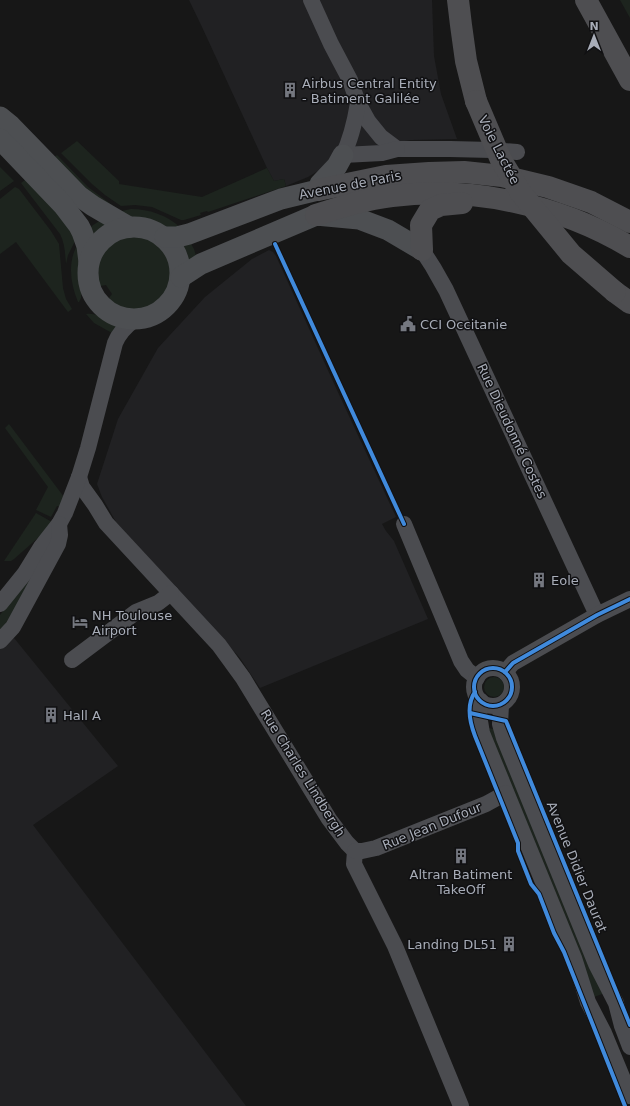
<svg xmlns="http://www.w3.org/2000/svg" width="630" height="1106" viewBox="0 0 630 1106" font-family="'DejaVu Sans',sans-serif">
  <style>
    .built { fill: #212123 }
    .green { fill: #1d241e }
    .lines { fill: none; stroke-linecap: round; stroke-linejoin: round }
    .minor { stroke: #4b4c50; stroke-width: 16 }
    .major { stroke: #4d4f52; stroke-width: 21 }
    .highway { stroke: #4e4e51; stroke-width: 22 }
    .highway-bridge { stroke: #4e4e51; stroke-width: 22 }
    .cycleway-casing { stroke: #111113; stroke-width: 6 }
    .cycleway { stroke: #408adc; stroke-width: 4 }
    .labels { text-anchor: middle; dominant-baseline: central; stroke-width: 3; stroke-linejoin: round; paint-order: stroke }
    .poi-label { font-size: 13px; fill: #a8adb8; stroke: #111113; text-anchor: start }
    .street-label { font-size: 13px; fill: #a8adb8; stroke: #111113 }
  </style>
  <rect width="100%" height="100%" fill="#171717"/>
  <g class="built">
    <path d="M189 0H432L434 56 441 94 457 139 411 140 337 153 323 168 308 177 286 186 284 179 274 181 267 168 202 27Z"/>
    <path d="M269 250 273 252 276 256 336 388 396 517 382 524 386 531 394 541 428 619 260 688 240 658 116 522 102 497 97 484 118 419 158 348 205 297 252 259Z"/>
    <path d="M14 638 118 766 33 825 246 1106H0V647Z"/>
  </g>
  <g class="green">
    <path d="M620 0H630V18Z"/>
    <path d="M77 141 119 181V184L202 197 267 168 274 181 284 179 286 186 208 212 207 211 200 213 201 215 184 220H181L152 207 135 205 121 206 105 195 92 184 61 153Z"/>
    <path d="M57 155 88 187 116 208 109 210 52 159Z"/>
    <path d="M0 167 14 181 0 191Z"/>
    <path d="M28 178 64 216 75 241 68 255 66 264C65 253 65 244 60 234L21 183Z"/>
    <path d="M15 187 19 189 51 231 59 244 63 288 66 299 72 309 68 312 16 242 0 254V199Z"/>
    <path d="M131 209C149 209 167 215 181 228L170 229 153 221 139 217 128 218 117 212Z"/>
    <path d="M101 220 106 225 92 237 88 230 93 225Z"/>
    <path d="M129 236C134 236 140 235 145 237 152 239 157 243 162 249 186 276 159 319 124 308 118 306 113 303 109 298L112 294 106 285 100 286C94 269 99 252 114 241 118 239 124 237 129 236Z"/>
    <path d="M79 242C80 248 80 255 80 261 79 270 78 278 81 287H82L81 298 79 302H78C70 282 67 261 79 242Z"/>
    <path d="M190 242 194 249 197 259 189 262 187 253 183 245Z"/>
    <path d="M86 314C98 313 99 318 107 322 110 324 114 325 117 326L112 333 94 323Z"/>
    <path d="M9 424 64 497 60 507 57 506 51 517 36 510 48 487 5 428Z"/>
    <path d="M36 513 52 522 48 529 14 559 11 561H4Z"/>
    <path d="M33 571 30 590 0 631V615L10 603Z"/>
    <circle cx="494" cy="687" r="10"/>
    <path d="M484 727 498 730 605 993 594 997Z"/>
  </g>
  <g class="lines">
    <g class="minor">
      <path d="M311 0 331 44 350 80 358 103 368 121 381 137 397 149H450L492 150 517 152"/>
      <path d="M343 155 382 153 397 149"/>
      <path d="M343 155C351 139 355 121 358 103"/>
      <path d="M422 250 433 267 446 290 597 615"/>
      <path d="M79 477 82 487 95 505 106 523 219 645 243 678 329 819 347 843 355 851"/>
      <path d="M404 524 461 661 467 670 477 678"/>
      <path d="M0 604 25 573 41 547 59 524 65 513 79 477 88 448 115 343C119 333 126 326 134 320"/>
      <path d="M0 641 13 627 58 544 60 535 59 524"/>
      <path d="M72 660 136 612 158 603 171 593"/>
      <circle cx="493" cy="687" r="19"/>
      <path d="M505 672 513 663 597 615 630 599"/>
      <path d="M481 701 479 715 482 733 574 958 588 1002 604 1033 630 1096"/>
      <path d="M501 705 500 724 504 738 596 964 616 1003 622 1026 630 1047"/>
      <path d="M355 851 354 864 395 946 461 1106"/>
      <path d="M355 851H362L376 848 486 804 506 793"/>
    </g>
    <g class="major">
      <path d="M0 117 11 126 79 196 93 206 129 227"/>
      <path d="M0 139 63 205 79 226 82 232 87 246 89 262"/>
      <circle cx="134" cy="273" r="46"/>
      <path d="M165 237H177L189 234 281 199 318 190 320 184 337 166 343 155"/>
      <path d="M181 277 201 264 316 215 359 219 388 230 422 250"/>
    </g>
    <g class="highway">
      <path d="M458 0 461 25 466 61 476 101"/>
      <path d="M586 0 630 80"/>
      <path d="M318 190 386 176 429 173 464 172 502 176 548 187 591 202 630 222"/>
      <path d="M316 215C341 207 366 199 392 196 473 186 560 205 630 247"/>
      <path d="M422 250 421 225 430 210 441 205 462 203"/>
      <path d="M615 292 630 303"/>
    </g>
    <path class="highway-bridge" d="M476 101 501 160 521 193 571 254 615 292"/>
    <defs>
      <g id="cycleway">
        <path d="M275 244 404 524"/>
        <circle cx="493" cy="687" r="19"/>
        <path d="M505 672 513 663 597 615 630 599"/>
        <path d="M475 692C466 705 470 723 475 736L518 843V851L531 884 539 894 554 933 564 952 625 1106"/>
        <path d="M470 713 506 721 630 1025"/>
      </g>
    </defs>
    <use href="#cycleway" class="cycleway-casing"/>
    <use href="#cycleway" class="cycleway"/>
  </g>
  <defs>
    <symbol id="building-bare" viewBox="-9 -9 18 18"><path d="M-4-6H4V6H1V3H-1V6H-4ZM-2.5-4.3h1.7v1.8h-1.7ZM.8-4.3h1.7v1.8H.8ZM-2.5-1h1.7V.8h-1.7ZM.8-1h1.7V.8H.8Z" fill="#757880" stroke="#111113" stroke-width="2.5" paint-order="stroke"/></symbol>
    <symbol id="civic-bare" viewBox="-9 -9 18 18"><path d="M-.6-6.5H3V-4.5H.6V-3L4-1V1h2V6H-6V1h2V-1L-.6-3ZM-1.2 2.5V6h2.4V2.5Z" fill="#757880" stroke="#111113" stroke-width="2.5" paint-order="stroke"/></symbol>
    <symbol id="hotel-bare" viewBox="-9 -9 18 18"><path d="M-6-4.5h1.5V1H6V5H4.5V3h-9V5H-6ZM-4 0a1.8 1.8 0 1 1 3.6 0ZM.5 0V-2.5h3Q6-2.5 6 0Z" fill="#757880" stroke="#111113" stroke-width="2.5" paint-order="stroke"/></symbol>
  </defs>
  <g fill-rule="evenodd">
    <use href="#building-bare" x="279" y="79" width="22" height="22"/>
    <use href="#civic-bare" x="397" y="313" width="22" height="22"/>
    <use href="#building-bare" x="528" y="569" width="22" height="22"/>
    <use href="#hotel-bare" x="69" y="611" width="22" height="22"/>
    <use href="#building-bare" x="40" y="704" width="22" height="22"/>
    <use href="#building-bare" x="450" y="845" width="22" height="22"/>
    <use href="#building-bare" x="498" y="933" width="22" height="22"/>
  </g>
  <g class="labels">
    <g class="poi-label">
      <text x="302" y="83">Airbus Central Entity<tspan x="302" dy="15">- Batiment Galilée</tspan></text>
      <text x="420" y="324">CCI Occitanie</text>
      <text x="551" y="580">Eole</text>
      <text x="92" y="615">NH Toulouse<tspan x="92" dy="15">Airport</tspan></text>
      <text x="63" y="715">Hall A</text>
      <text x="461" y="874" text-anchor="middle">Altran Batiment<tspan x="461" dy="15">TakeOff</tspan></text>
      <text x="497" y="944" text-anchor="end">Landing DL51</text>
    </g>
    <g class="street-label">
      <text transform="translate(499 150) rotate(63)">Voie Lactée</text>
      <text transform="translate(350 185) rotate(-11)">Avenue de Paris</text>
      <text transform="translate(512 431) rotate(65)">Rue Dieudonné Costes</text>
      <text transform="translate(303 773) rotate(58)">Rue Charles Lindbergh</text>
      <text transform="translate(432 826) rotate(-22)">Rue Jean Dufour</text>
      <text transform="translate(577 867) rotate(68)">Avenue Didier Daurat</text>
    </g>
  </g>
  <g transform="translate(594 36)" stroke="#111113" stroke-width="3" paint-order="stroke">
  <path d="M0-3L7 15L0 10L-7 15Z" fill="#a8adb8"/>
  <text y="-6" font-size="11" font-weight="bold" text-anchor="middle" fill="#a8adb8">N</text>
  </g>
</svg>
